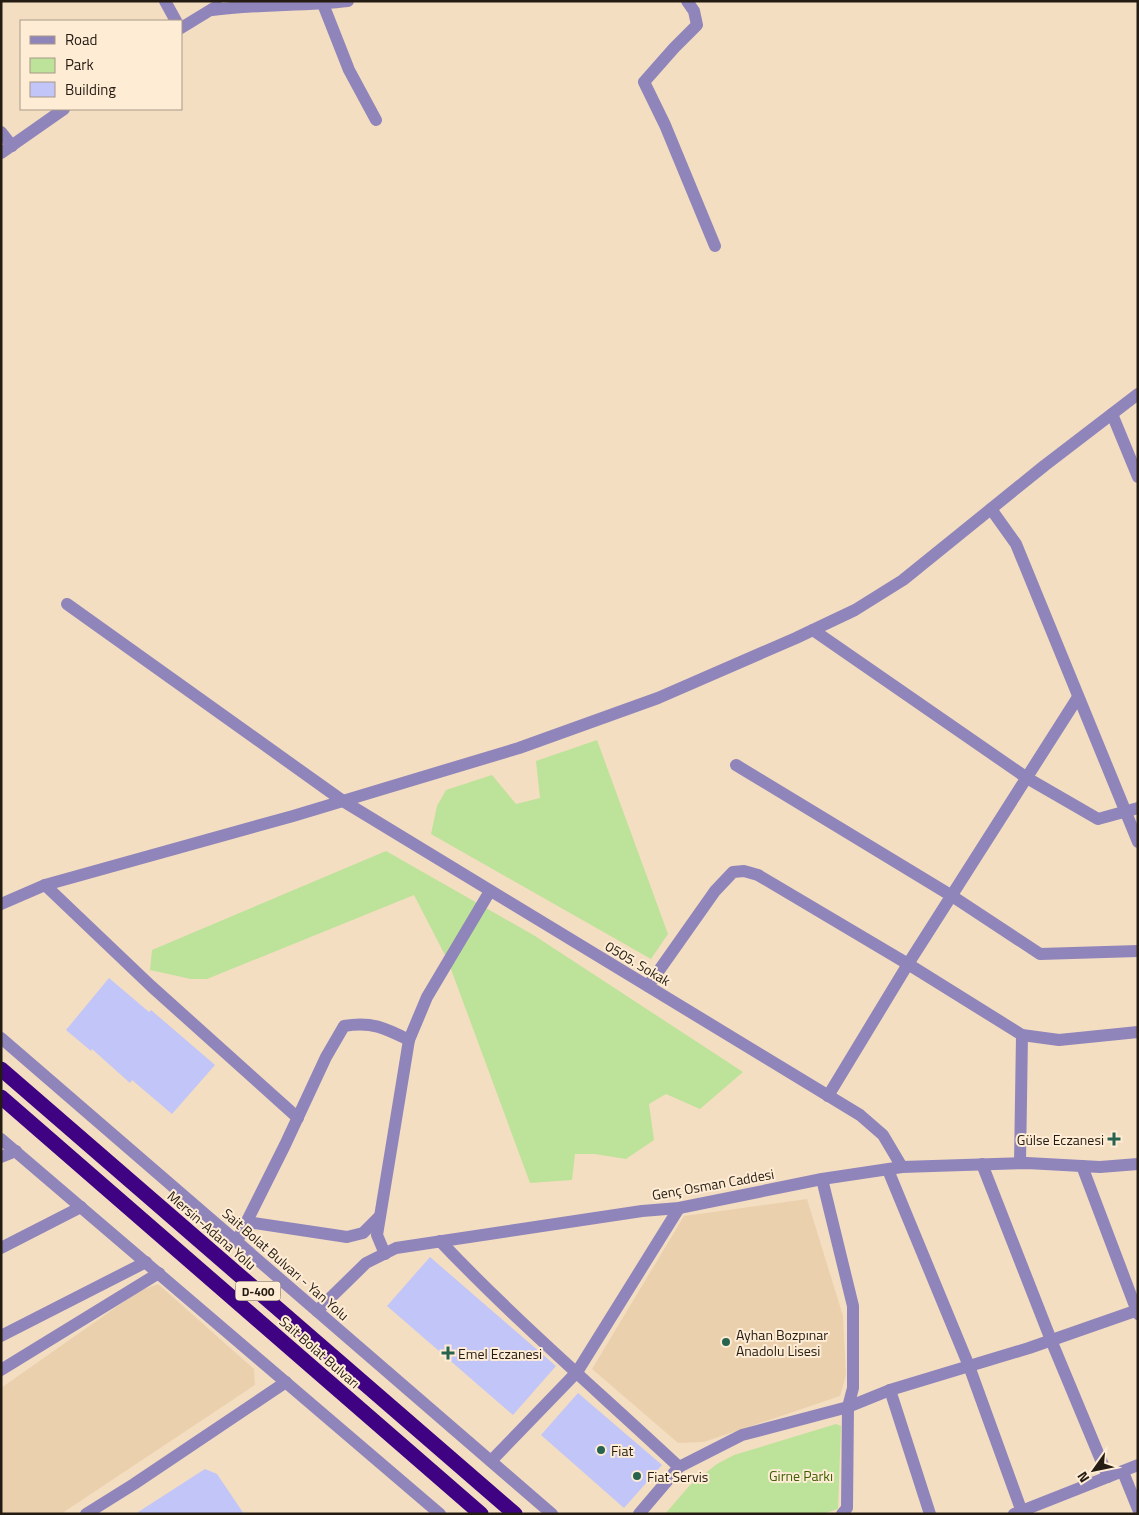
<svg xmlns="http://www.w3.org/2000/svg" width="1139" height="1515" viewBox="0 0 1139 1515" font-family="'Titillium Web',sans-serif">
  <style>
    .built { fill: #ebd0ae }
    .green { fill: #bde299 }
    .building { fill: #c1c5f8 }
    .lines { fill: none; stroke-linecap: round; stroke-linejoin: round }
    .minor { stroke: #9085bb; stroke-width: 12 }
    .highway { stroke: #3e0283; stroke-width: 15 }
    .poi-dot { fill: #27634e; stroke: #feecd5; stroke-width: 2 }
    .labels { text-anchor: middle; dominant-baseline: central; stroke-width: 4; stroke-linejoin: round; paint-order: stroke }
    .shield { fill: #feecd5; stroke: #655a4c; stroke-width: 1 }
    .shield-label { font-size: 12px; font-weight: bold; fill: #241c12 }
    .street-label { font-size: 14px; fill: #241c12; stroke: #feecd5 }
    .poi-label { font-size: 14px; fill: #241c12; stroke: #feecd5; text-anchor: start }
    .park-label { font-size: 14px; fill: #3b5e00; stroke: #feecd5 }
  </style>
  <rect width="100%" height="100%" fill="#f4dec2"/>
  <g class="built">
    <path d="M807 1199 843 1316 846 1375 840 1396 704 1442 678 1443 592 1369 684 1216Z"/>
    <path d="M158 1284 254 1369 255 1385 61 1514H1V1388L139 1291Z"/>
  </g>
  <g class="green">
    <path d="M597 740 668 934 651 959 431 834 437 806 446 790 492 775 516 804 540 798 536 761Z"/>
    <path d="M386 851 535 936 743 1072 700 1109 666 1094 649 1104 654 1140 626 1159 595 1154H575L572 1180 530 1183 448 961 414 895 207 979H191L150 970 152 950Z"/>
    <path d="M836 1424 841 1426 838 1509 822 1514H665L690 1485 717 1464 734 1455Z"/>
  </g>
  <g class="building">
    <path d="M109 978 149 1012 151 1010 215 1065 172 1114 132 1080 130 1083 92 1049 91 1051 66 1030Z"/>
    <path d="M430 1257 556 1366 513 1415 387 1306Z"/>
    <path d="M578 1393 662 1465 624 1508 541 1435Z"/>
    <path d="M205 1469 217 1474 244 1514H135Z"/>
  </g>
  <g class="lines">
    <g class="minor">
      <path d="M165 1 176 21"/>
      <path d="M687 1 694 11 697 25 674 48 644 82 665 125 715 246"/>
      <path d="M323 4 349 70 376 120"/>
      <path d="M212 10C257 4 303 6 348 1"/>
      <path d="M181 28 217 6"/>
      <path d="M1 132 12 146"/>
      <path d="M1 153 64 109"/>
      <path d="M1112 414 1138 477"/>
      <path d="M991 509 1016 544 1138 842"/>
      <path d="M67 604 343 801 860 1115 883 1135 902 1167"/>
      <path d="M813 630 1027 778 1098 819 1138 808"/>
      <path d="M736 765 952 896 1040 954 1138 951"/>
      <path d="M45 885 151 986 298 1118"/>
      <path d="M1 904 45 885 293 816 519 748 658 698 796 638 855 610 903 580 1044 466 1138 394"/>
      <path d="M648 986 715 891 733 872 744 871 758 875 908 964 1022 1035 1059 1040 1138 1032"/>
      <path d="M1 1038 552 1514"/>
      <path d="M828 1096 908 964 1078 697"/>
      <path d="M1 1139 440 1514"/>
      <path d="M1 1157 16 1151"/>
      <path d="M1020 1163 1022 1035"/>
      <path d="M982 1164 1051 1340 1108 1477"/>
      <path d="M1082 1166 1138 1314"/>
      <path d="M888 1170 969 1366 1022 1512"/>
      <path d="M822 1179 853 1306V1388L848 1407 847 1508 842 1514"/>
      <path d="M247 1222 347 1237 363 1233 380 1216"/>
      <path d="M237 1241 285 1145 326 1057 344 1026C371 1021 385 1028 409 1040"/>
      <path d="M440 1241C516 1321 599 1392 679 1467"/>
      <path d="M1 1248 81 1207"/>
      <path d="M385 1254 377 1235 409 1040 427 997 490 891"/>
      <path d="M317 1311 366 1263 396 1248 642 1211 679 1208 822 1179 902 1167 1027 1163 1100 1167 1138 1164"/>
      <path d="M1 1336 146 1262"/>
      <path d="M1 1370 159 1273"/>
      <path d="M890 1390 930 1514"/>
      <path d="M491 1461 577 1372 679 1208"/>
      <path d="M1123 1472 1138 1509"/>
      <path d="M86 1514 134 1484 286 1382"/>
      <path d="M639 1514 679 1467 742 1435 848 1407 890 1390 1029 1348 1138 1310"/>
      <path d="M1014 1514 1138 1465"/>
    </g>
    <g class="highway">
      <path d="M1 1069 515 1514"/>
      <path d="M1 1097 481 1514"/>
    </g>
  </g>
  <g class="poi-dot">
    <path d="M1111.5 1131.5h5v5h5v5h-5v5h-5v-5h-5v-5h5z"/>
    <circle cx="726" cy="1342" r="5"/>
    <path d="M445.5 1345.5h5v5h5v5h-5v5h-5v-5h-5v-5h5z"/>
    <circle cx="601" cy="1450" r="5"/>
    <circle cx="637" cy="1476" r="5"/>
  </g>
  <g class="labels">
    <rect class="shield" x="235.5" y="1281.5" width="45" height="19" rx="4"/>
    <g class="shield-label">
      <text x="258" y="1291">D-400</text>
    </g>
    <g class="street-label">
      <text transform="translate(638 963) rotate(31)">0505. Sokak</text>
      <text transform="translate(713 1184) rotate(-10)">Genç Osman Caddesi</text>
      <text transform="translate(212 1230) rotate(41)">Mersin-Adana Yolu</text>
      <text transform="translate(286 1264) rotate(41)">Sait Bolat Bulvarı - Yan Yolu</text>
      <text transform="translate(320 1352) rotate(41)">Sait Bolat Bulvarı</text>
    </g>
    <g class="poi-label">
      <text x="1104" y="1139" text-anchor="end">Gülse Eczanesi</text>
      <text x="736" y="1334">Ayhan Bozpınar<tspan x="736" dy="16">Anadolu Lisesi</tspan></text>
      <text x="458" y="1353">Emel Eczanesi</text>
      <text x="611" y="1450">Fiat</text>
      <text x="647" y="1476">Fiat Servis</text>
    </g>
    <g class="park-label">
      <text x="801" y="1475">Girne Parkı</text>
    </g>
  </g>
  <rect width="1139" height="1515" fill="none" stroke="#241c12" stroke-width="5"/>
  <rect x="20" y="20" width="162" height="90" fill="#feecd5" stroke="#a79987"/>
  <rect x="30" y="36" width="25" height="8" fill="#9085bb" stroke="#a79987"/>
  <text x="65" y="45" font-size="15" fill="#241c12">Road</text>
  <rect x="30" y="58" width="25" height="15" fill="#bde299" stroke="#a79987"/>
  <text x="65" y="70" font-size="15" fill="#241c12">Park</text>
  <rect x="30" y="82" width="25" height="15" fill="#c1c5f8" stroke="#a79987"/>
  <text x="65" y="95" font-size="15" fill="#241c12">Building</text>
  <g transform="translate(1094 1470) rotate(237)" stroke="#feecd5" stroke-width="4" paint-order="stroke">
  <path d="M0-4L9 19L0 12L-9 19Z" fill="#241c12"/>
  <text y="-8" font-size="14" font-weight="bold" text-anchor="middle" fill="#241c12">N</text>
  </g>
</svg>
